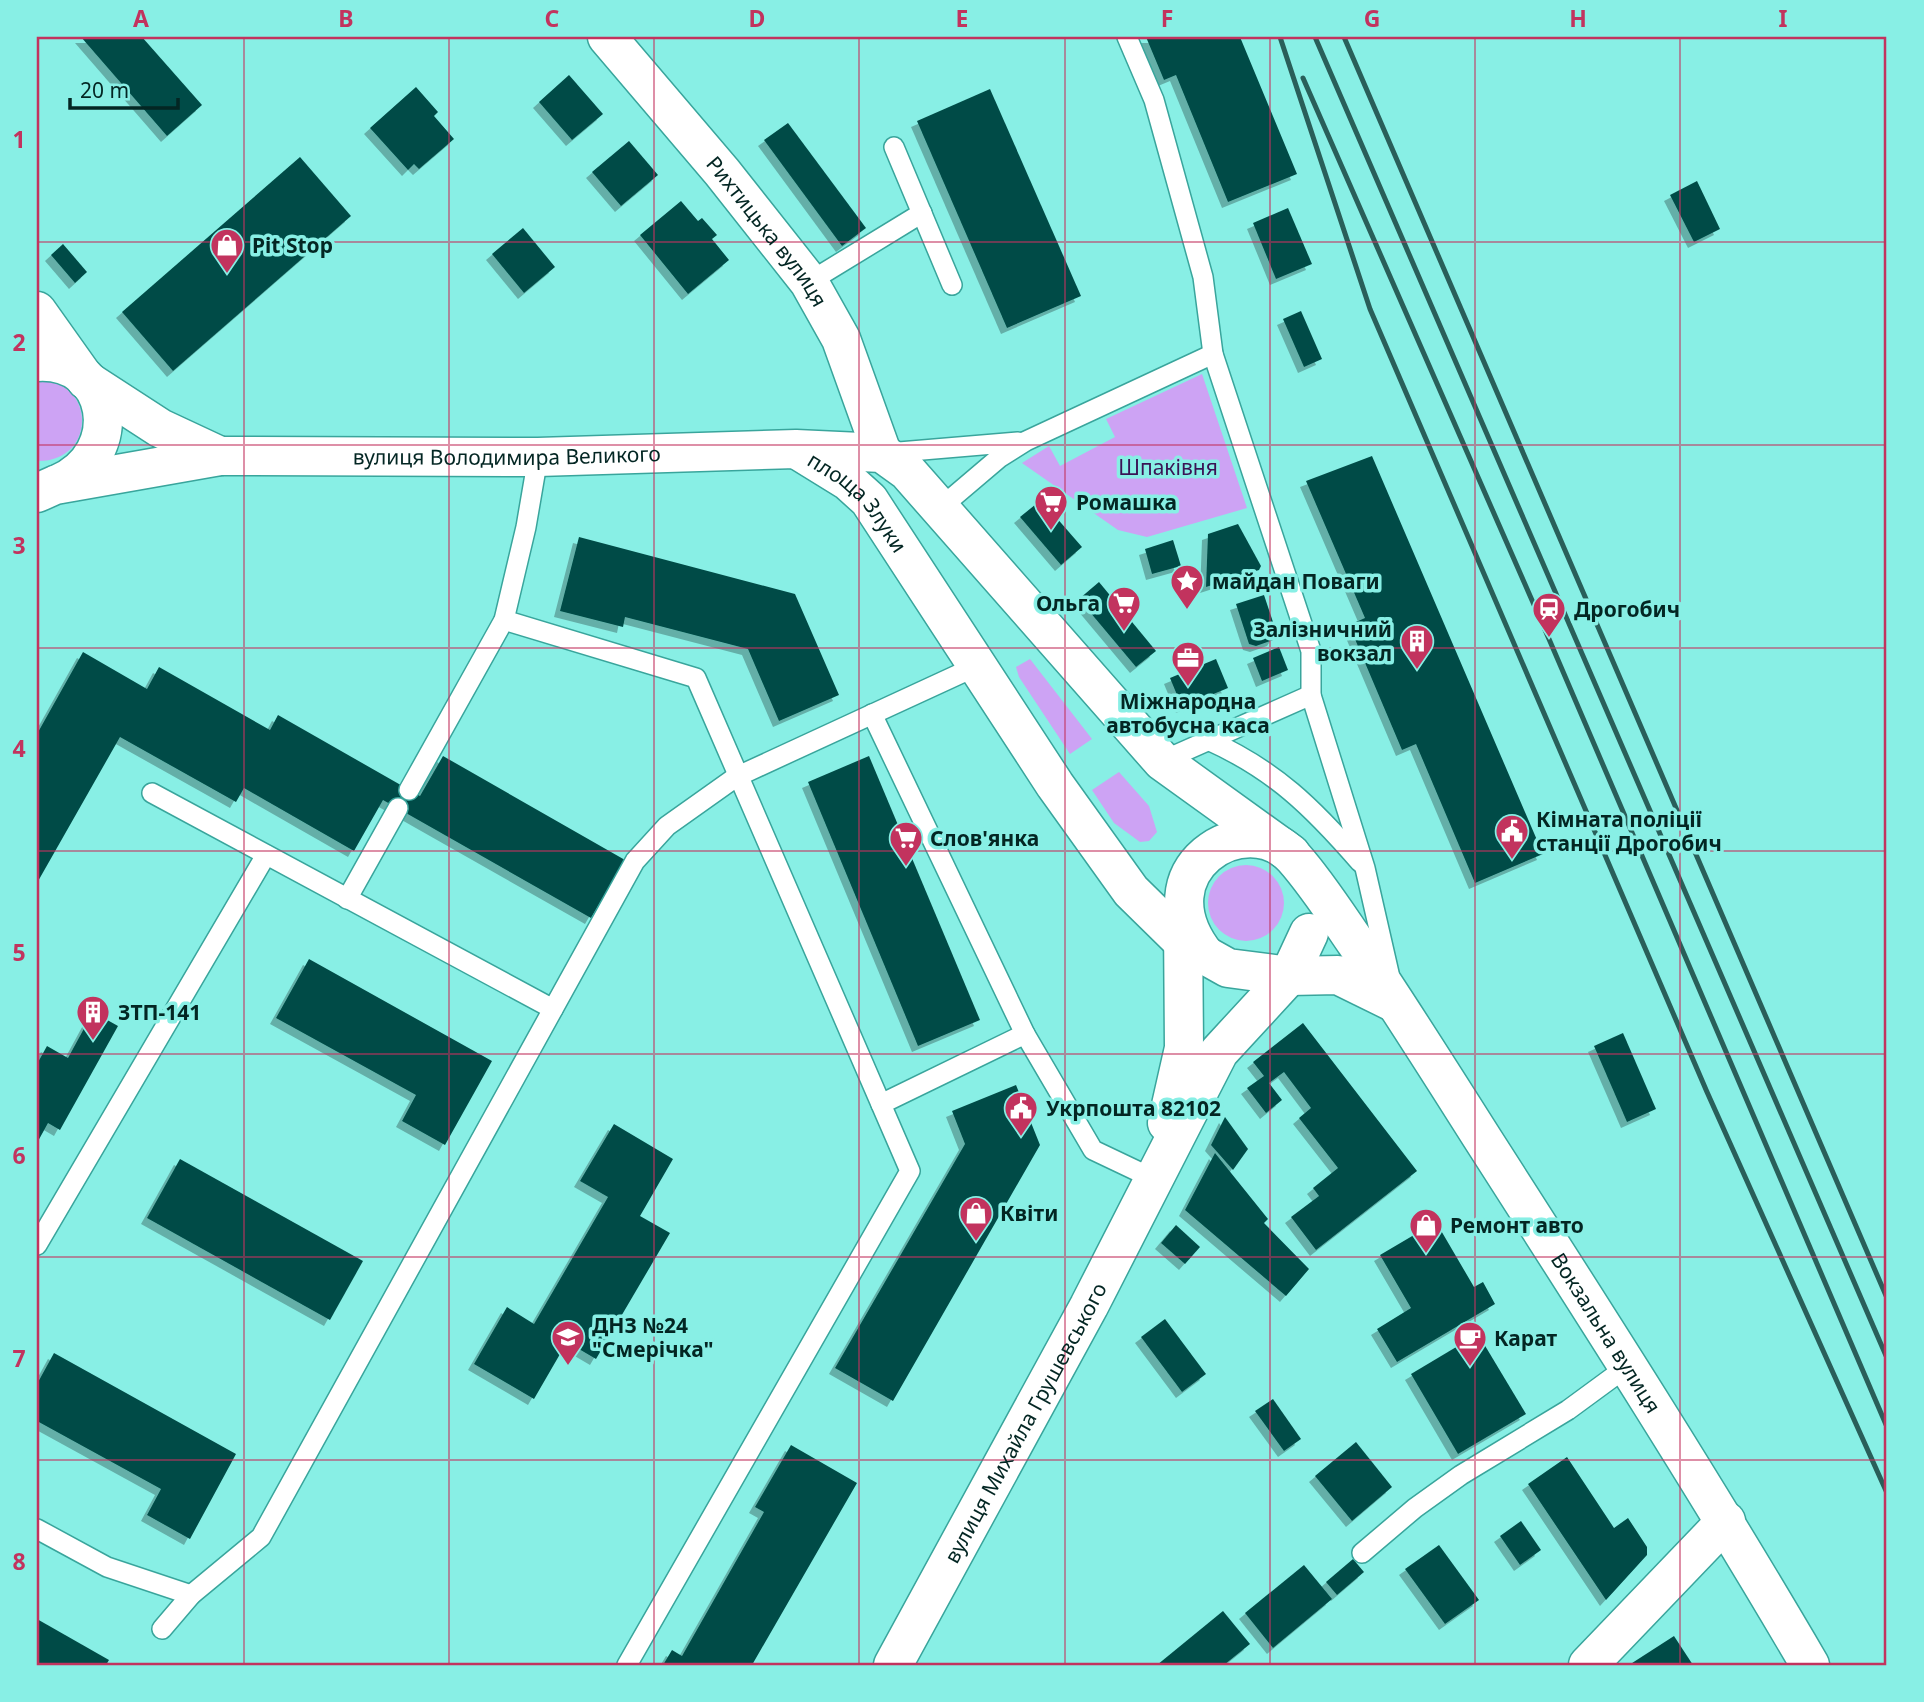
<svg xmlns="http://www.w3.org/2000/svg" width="1924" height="1702" viewBox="0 0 1924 1702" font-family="'Noto Sans',sans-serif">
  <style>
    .green { fill: #cda3f4 }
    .building { fill: #044c47; filter: url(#shadow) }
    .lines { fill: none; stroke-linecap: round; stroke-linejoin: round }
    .service-casing { stroke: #39a59c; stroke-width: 22 }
    .minor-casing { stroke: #39a59c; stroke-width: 41 }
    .tertiary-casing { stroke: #39a59c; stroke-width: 41 }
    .service { stroke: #fff; stroke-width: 19 }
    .minor { stroke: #fff; stroke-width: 38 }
    .tertiary { stroke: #fff; stroke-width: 38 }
    .rail { stroke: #295f5a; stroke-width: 5 }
    .grid { fill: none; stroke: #c2335e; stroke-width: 2; stroke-opacity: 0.55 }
    .labels { text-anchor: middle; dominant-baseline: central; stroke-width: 7; stroke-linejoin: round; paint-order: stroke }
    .street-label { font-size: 21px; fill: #032623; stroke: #88efe5 }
    .poi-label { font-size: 21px; font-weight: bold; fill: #032623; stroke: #88efe5; text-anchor: start }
    .park-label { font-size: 21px; fill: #3a1354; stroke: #88efe5 }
    .neatline { fill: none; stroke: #c2335e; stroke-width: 2.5 }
    .grid-label { font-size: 23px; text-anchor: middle; font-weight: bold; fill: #c2335e }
  </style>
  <defs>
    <filter id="shadow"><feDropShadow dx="-6" dy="6" stdDeviation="0" flood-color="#0004"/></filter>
  </defs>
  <rect width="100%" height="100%" fill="#88efe5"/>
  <g class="green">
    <path d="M1202 374 1247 508 1147 537 1118 530 1022 463 1049 446 1060 466 1115 437 1106 419Z"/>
    <path d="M37 380C96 378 98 462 37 461Z"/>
    <path d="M1030 659 1092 739 1070 754 1019 677 1016 667Z"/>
    <path d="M1119 772 1149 806 1157 832 1149 841 1140 842 1114 823 1092 790Z"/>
    <circle cx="1246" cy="903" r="38"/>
  </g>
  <g class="building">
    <path d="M81 37H142L202 105 167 136Z"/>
    <path d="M1146 37H1240L1297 174 1228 202 1176 75 1164 80Z"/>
    <path d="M569 75 603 114 572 140 539 102Z"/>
    <path d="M416 87 438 112 434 116 454 139 419 169 414 164 408 170 370 128Z"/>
    <path d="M990 89 1081 296 1007 328 917 121Z"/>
    <path d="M788 123 866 228 842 246 764 140Z"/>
    <path d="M629 141 658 175 621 206 592 172Z"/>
    <path d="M300 157 351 216 173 371 122 312Z"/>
    <path d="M1697 181 1720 229 1694 242 1670 195Z"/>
    <path d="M681 201 698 221 702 218 717 235 712 239 729 260 688 294 640 235Z"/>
    <path d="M1288 208 1312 264 1276 279 1253 223Z"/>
    <path d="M523 228 555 267 524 293 492 254Z"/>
    <path d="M63 244 87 272 75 283 51 255Z"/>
    <path d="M1301 311 1322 359 1304 367 1283 319Z"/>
    <path d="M1372 456 1543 854 1475 883 1416 744 1402 750 1349 625 1365 618 1306 481Z"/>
    <path d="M1041 500 1082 547 1061 565 1020 517Z"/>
    <path d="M1238 524 1261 566 1259 570 1206 587 1208 534Z"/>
    <path d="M579 537 795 594 839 695 779 721 748 649 625 617 623 627 560 611Z"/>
    <path d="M1173 540 1181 566 1152 574 1145 549Z"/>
    <path d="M1099 582 1156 651 1136 667 1079 599Z"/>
    <path d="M1264 595 1277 634 1273 640 1256 646 1249 644 1236 604Z"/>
    <path d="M1279 647 1288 670 1262 681 1253 658Z"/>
    <path d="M83 652 147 689 159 667 270 730 278 715 420 796 443 756 625 860 591 918 383 800 354 851 244 788 236 802 120 737 37 883V734Z"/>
    <path d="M1216 659 1228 688 1182 707 1170 678Z"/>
    <path d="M869 756 980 1020 918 1046 808 782Z"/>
    <path d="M309 959 492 1061 445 1145 402 1121 416 1095 276 1018Z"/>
    <path d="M93 1012 118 1026 60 1130 48 1123 37 1143V1064L47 1046 68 1058Z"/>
    <path d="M1303 1023 1417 1171 1316 1250 1291 1217 1319 1196 1313 1188 1338 1168 1299 1118 1311 1108 1284 1072 1269 1083 1282 1100 1266 1113 1247 1088 1264 1076 1253 1062Z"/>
    <path d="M1623 1033 1656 1109 1627 1122 1594 1046Z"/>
    <path d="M1016 1085 1040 1145 893 1401 835 1368 965 1144 952 1111Z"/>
    <path d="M1225 1117 1248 1149 1233 1170 1211 1145Z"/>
    <path d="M614 1124 673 1159 640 1216 670 1233 596 1359 567 1342 534 1399 474 1364 507 1307 534 1324 608 1197 580 1181Z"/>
    <path d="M1215 1153 1268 1219 1264 1223 1309 1269 1286 1296 1185 1210Z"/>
    <path d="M180 1159 363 1261 330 1320 147 1218Z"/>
    <path d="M1436 1222 1474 1287 1483 1282 1495 1304 1397 1362 1377 1329 1411 1308 1380 1255Z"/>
    <path d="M1176 1225 1200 1247 1185 1264 1161 1243Z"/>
    <path d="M1165 1319 1206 1374 1182 1392 1141 1337Z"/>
    <path d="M1478 1334 1526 1414 1458 1454 1411 1374Z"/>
    <path d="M54 1353 236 1454 190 1539 147 1515 161 1489 37 1421V1384Z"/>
    <path d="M1273 1399 1301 1439 1284 1451 1255 1411Z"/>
    <path d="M1356 1442 1392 1487 1352 1521 1315 1476Z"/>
    <path d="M791 1445 857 1483 752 1665H663L672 1650 682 1656 764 1512 755 1507Z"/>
    <path d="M1567 1457 1614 1528 1628 1518 1647 1547V1555L1606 1600 1528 1484Z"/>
    <path d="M1521 1521 1541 1550 1520 1565 1500 1536Z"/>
    <path d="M1439 1545 1479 1600 1445 1624 1405 1569Z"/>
    <path d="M1353 1559 1364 1572 1337 1595 1326 1582Z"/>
    <path d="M1304 1565 1332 1599 1273 1648 1245 1613Z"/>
    <path d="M1223 1611 1250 1644 1224 1665H1157Z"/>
    <path d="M37 1619 109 1660 106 1665H37Z"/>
    <path d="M1674 1636 1693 1665H1629Z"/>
  </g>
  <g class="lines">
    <defs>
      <g id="service">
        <path d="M1127 37 1154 100 1203 277 1213 354 1311 651V695L1365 868 1389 973"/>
        <path d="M894 147 952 285"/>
        <path d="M809 282 922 213"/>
        <path d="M887 453 1018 442"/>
        <path d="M939 509 999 458 1026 441 1213 354"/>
        <path d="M504 620 696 678 910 1171 627 1665"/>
        <path d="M872 714 1025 1034"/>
        <path d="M1208 740C1275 770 1313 808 1360 862"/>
        <path d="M1162 761 1311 695"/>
        <path d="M409 790 504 620 526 527 538 457"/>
        <path d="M152 793 553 1009"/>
        <path d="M347 899 398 808"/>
        <path d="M881 1104 1025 1034 1093 1150 1154 1179"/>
        <path d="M37 1245 266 855"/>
        <path d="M37 1529 107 1567 191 1595"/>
        <path d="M1362 1553 1415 1508 1461 1475 1568 1410 1628 1366"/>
        <path d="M162 1629 191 1595 261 1537 635 861 667 826 736 777 979 665"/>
      </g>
      <g id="minor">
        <path id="s1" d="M607 37 722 172 809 282 841 339 882 453"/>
        <path d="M37 311 86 380"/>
        <path d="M1588 1665 1726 1521"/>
      </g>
      <g id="tertiary">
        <path d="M37 362C111 357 129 453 58 484"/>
        <path d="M86 380 160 428 220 456"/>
        <path id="s2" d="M801 452 848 481 869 500 1055 785 1131 891 1185 944 1228 968 1289 976 1338 975 1395 1003"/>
        <path id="s3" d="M37 493 55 485 220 456 538 457 796 449 882 453 907 471 1162 761 1291 854"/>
        <path id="s4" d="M1206 956C1138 871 1246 803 1294 858 1317 884 1336 914 1356 943 1400 1008 1442 1075 1484 1141 1595 1314 1706 1487 1810 1665"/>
        <path d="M1167 1123 1184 1048 1183 923"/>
        <path id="s5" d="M893 1665 1089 1306 1219 1052 1289 976 1309 933"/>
      </g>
    </defs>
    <use href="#service" class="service-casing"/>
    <use href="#minor" class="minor-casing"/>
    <use href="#tertiary" class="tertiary-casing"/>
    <use href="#service" class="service"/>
    <use href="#minor" class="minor"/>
    <use href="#tertiary" class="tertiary"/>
    <g class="rail">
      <path d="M1280 37 1370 309 1707 1092 1887 1493"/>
      <path d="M1315 37 1887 1358"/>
      <path d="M1344 37 1887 1298"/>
      <path d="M1303 78 1549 639 1887 1427"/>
    </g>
  </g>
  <path class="grid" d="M244 37V1665M449 37V1665M654 37V1665M859 37V1665M1065 37V1665M1270 37V1665M1475 37V1665M1680 37V1665M37 242H1887M37 445H1887M37 648H1887M37 851H1887M37 1054H1887M37 1257H1887M37 1460H1887"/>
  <defs>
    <symbol id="shop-pin" viewBox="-11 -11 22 30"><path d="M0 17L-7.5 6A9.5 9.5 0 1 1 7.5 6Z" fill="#c2335e" stroke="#88efe5"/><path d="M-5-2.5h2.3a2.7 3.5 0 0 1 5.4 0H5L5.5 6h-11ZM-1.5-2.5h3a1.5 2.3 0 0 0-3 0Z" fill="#fff"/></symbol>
    <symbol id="supermarket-pin" viewBox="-11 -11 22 30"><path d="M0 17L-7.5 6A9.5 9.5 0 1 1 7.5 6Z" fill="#c2335e" stroke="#88efe5"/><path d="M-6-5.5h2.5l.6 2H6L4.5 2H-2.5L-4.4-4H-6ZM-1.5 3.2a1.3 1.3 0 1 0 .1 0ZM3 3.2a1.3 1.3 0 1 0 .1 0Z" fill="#fff"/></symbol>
    <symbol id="sight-pin" viewBox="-11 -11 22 30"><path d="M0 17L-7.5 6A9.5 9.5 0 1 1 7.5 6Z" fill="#c2335e" stroke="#88efe5"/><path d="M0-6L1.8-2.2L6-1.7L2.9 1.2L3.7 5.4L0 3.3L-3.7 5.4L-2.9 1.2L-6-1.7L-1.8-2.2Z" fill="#fff"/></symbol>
    <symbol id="station-pin" viewBox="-11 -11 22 30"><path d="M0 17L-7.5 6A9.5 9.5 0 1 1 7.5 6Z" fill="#c2335e" stroke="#88efe5"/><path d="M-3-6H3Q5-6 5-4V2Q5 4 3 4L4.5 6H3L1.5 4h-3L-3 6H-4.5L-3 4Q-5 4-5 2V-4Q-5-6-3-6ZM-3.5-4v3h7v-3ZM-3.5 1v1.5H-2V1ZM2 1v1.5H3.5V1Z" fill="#fff"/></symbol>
    <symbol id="building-pin" viewBox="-11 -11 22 30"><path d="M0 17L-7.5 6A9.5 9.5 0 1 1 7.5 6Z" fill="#c2335e" stroke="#88efe5"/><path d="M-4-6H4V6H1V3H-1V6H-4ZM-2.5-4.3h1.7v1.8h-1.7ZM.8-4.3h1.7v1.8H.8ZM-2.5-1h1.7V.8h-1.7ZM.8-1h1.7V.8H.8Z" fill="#fff"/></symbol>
    <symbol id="office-pin" viewBox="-11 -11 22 30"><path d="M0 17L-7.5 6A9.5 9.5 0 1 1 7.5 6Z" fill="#c2335e" stroke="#88efe5"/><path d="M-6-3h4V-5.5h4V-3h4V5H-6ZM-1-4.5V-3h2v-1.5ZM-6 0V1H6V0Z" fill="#fff"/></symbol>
    <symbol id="civic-pin" viewBox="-11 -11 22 30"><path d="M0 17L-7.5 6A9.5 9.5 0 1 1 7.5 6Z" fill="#c2335e" stroke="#88efe5"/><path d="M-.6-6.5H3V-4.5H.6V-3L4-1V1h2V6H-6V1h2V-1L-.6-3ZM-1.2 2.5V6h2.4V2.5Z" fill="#fff"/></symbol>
    <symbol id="school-pin" viewBox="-11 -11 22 30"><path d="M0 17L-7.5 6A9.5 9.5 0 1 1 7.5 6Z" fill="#c2335e" stroke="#88efe5"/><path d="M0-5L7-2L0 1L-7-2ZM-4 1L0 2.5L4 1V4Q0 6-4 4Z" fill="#fff"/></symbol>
    <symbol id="cafe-pin" viewBox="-11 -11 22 30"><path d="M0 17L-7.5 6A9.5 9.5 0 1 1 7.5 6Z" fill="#c2335e" stroke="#88efe5"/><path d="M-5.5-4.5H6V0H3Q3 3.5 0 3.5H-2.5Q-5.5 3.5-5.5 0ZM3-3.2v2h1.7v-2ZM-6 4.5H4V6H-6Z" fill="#fff"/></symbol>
  </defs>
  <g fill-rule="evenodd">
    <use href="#shop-pin" x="208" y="226" width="38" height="52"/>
    <use href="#supermarket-pin" x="1032" y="483" width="38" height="52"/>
    <use href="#sight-pin" x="1168" y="562" width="38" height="52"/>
    <use href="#supermarket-pin" x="1105" y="584" width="38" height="52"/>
    <use href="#station-pin" x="1530" y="590" width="38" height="52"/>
    <use href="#building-pin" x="1398" y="622" width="38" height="52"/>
    <use href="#office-pin" x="1169" y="639" width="38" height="52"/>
    <use href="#civic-pin" x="1493" y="812" width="38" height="52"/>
    <use href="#supermarket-pin" x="887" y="819" width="38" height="52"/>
    <use href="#building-pin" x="74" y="993" width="38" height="52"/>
    <use href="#civic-pin" x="1002" y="1089" width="38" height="52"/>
    <use href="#shop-pin" x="957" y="1194" width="38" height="52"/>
    <use href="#shop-pin" x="1407" y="1206" width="38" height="52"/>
    <use href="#school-pin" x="549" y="1318" width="38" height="52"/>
    <use href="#cafe-pin" x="1451" y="1319" width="38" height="52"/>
  </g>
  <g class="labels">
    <g class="street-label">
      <text stroke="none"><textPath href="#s1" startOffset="252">Рихтицька вулиця</textPath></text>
      <text stroke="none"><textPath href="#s3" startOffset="474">вулиця Володимира Великого</textPath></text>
      <text stroke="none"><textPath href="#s2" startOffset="77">площа Злуки</textPath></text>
      <text stroke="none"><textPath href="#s4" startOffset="779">Вокзальна вулиця</textPath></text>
      <text stroke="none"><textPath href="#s5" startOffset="276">вулиця Михайла Грушевського</textPath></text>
    </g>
    <g class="poi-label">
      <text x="252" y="245">Pit Stop</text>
      <text x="1076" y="502">Ромашка</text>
      <text x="1212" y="581">майдан Поваги</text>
      <text x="1100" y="603" text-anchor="end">Ольга</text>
      <text x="1574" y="609">Дрогобич</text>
      <text x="1392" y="629" text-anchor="end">Залізничний<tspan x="1392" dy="24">вокзал</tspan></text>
      <text x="1188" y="701" text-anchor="middle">Міжнародна<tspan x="1188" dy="24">автобусна каса</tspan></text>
      <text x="1536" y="819">Кімната поліції<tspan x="1536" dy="24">станції Дрогобич</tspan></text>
      <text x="930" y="838">Слов'янка</text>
      <text x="118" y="1012">ЗТП-141</text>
      <text x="1046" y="1108">Укрпошта 82102</text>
      <text x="1000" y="1213">Квіти</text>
      <text x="1450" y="1225">Ремонт авто</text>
      <text x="592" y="1325">ДНЗ №24<tspan x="592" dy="24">"Смерічка"</tspan></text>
      <text x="1494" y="1338">Карат</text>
    </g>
    <g class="park-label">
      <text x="1168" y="467">Шпаківня</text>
    </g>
  </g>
  <rect width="1924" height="1702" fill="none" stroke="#88efe5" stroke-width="77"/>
  <path d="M70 98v10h108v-10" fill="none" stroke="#032623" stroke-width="3.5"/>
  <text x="80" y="98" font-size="21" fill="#032623" stroke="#88efe5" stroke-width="5" paint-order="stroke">20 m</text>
  <rect x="38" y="38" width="1847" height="1626" class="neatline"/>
  <g class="grid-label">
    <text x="141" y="27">A</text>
    <text x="346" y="27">B</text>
    <text x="552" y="27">C</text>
    <text x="757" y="27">D</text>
    <text x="962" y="27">E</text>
    <text x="1167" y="27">F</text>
    <text x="1372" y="27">G</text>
    <text x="1578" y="27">H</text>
    <text x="1783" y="27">I</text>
    <text x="19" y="148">1</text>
    <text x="19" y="351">2</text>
    <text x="19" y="554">3</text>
    <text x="19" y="757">4</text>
    <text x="19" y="961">5</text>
    <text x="19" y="1164">6</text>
    <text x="19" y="1367">7</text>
    <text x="19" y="1570">8</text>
  </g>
</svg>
